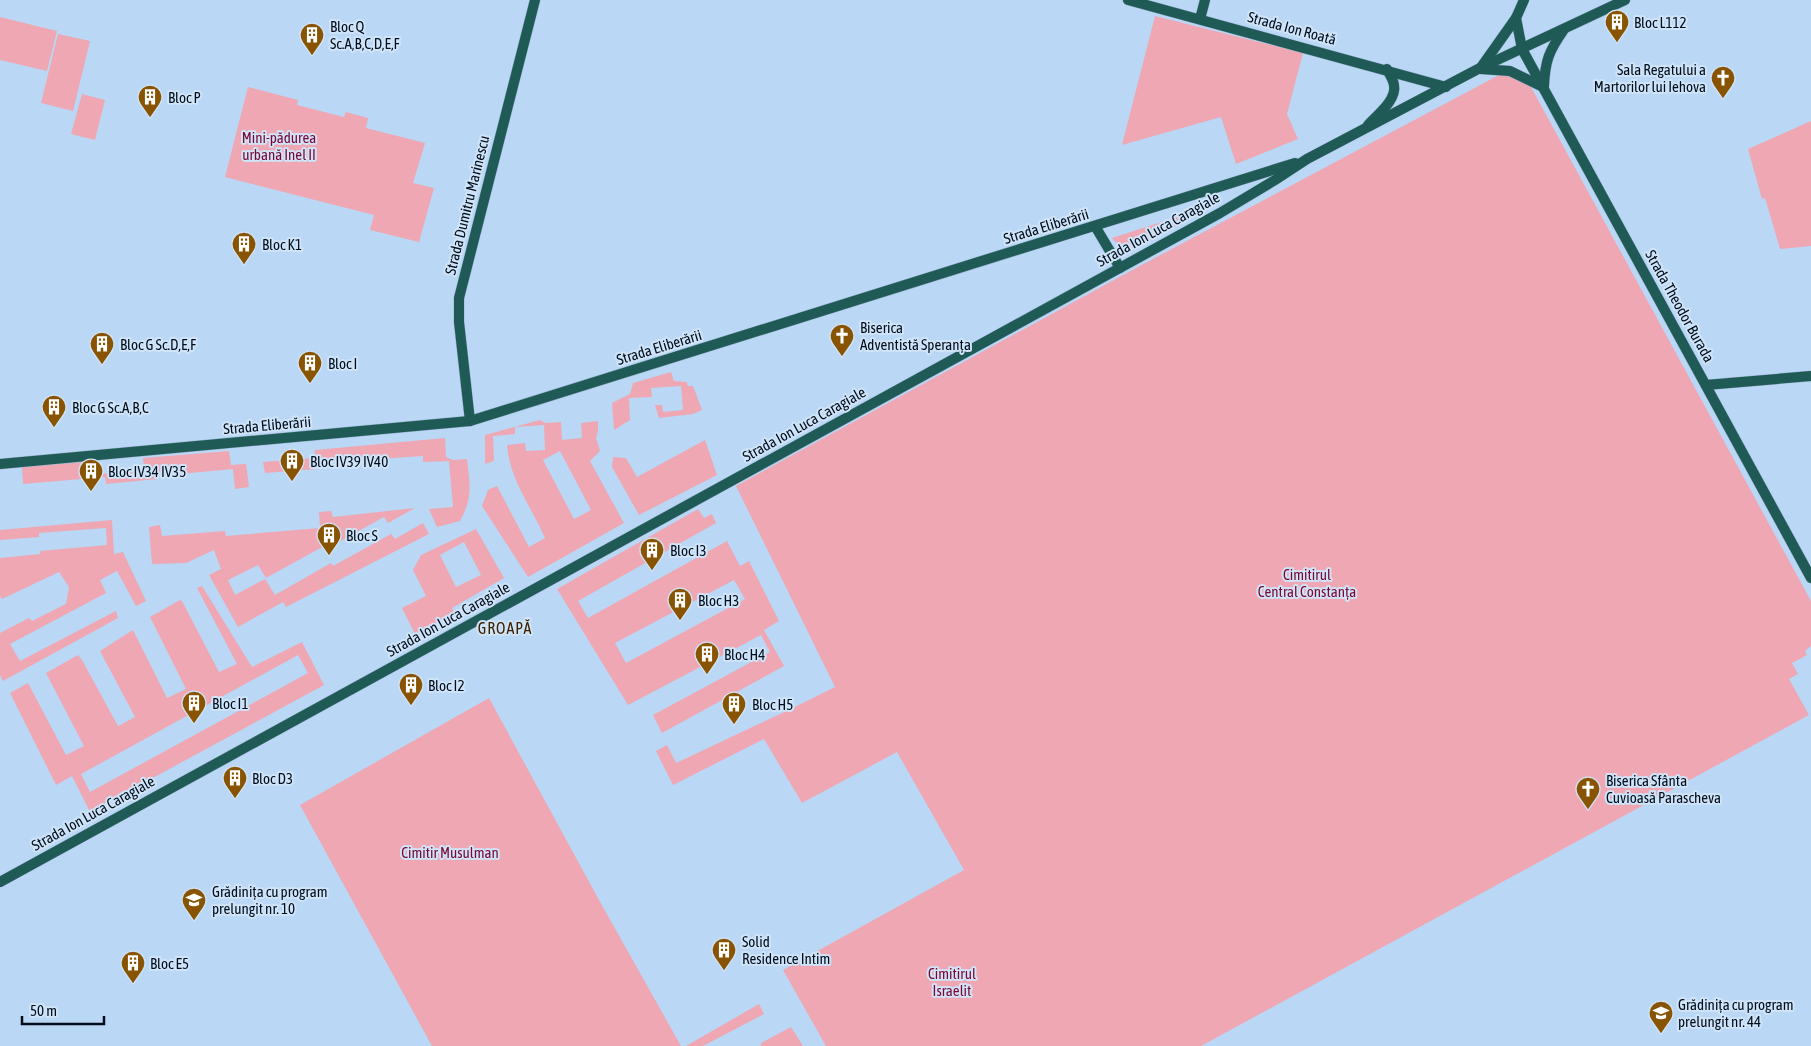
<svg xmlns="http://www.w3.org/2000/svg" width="1811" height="1046" viewBox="0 0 1811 1046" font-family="'Asap Condensed',sans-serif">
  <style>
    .green { fill: #eea7b3; fill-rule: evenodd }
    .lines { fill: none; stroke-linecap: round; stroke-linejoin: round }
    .secondary-casing { stroke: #99b3cf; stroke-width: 11 }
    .secondary { stroke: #205a56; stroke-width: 10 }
    .labels { text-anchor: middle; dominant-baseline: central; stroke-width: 4; stroke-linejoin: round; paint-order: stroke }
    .poi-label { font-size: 15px; fill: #000d1d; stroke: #d0e4f8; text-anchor: start }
    .street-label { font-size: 15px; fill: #000d1d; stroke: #d0e4f8 }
    .park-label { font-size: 15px; fill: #7c0633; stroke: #d0e4f8 }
    .neighbourhood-label { font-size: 16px; letter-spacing: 1px; fill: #3c2201; stroke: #d0e4f8 }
  </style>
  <rect width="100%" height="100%" fill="#bad8f6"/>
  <g class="green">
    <path d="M1155 16 1303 53 1287 114 1298 139 1236 164 1221 117 1122 145Z"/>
    <path d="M0 17 57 31 47 71 0 60Z"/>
    <path d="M58 34 90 41 73 111 41 103Z"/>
    <path d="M1499 75C1511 75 1522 79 1531 87L1811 601V646L1805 651 1807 655 1792 663 1798 674 1789 679 1809 715 1201 1046H826L783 970 964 870 897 752 802 803 764 739 673 785 656 751 667 745 676 763 801 704 835 687 736 486 1136 268Z"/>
    <path d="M248 87 298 100 297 105 344 117 346 112 368 118 366 128 425 143 413 183 434 188 419 242 370 230 374 215 225 177Z"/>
    <path d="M82 94 105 100 95 140 71 134Z"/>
    <path d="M1811 121V246L1780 249 1765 198 1762 199 1748 149Z"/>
    <path d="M1208 207C1191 216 1149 245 1132 247 1123 248 1117 245 1112 238Z"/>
    <path d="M671 372 674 381 687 382 688 386H693L702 410 693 414 659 418 655 405H662L663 412 683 410 681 386 651 388 652 397 629 398 630 420 614 430 612 403 630 394 633 383Z"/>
    <path d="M540 420 545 423 561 422 562 440 582 438 581 423 598 421V431L596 438 600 451 590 461 624 523 528 577 482 506 488 490 497 486 529 547 545 538C531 506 510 481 507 445L525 443 526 451 545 450 544 425 515 427V434L493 436 494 461 485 464V435ZM560 451 591 510 574 519 543 460Z"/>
    <path d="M445 438 446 457 453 460 467 459C470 484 473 498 460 521L437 527 429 509 453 507 449 461 423 462V456L317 463V469L265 473 263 462 314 458 315 450Z"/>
    <path d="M705 440 717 475 639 515 612 467 613 457 626 458 637 477Z"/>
    <path d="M229 451 231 465 246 464 249 487 235 489 233 469 158 476V479L106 484 105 477 23 484 22 467 98 461 101 474 144 470 143 458Z"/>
    <path d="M415 508 388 523 384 517 326 549 324 546 266 578 258 565 228 580 235 595 265 579 275 595 331 563 333 566 391 534 395 539 423 523 429 534 286 607 283 602 238 627 209 575 221 569 214 550 186 563 152 564 149 527 160 525 162 536 225 531 226 536 320 528 319 512 331 511 333 517Z"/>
    <path d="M698 509 704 518 712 514 716 523 578 601 588 618 727 541 740 566 749 561 779 621 764 630 784 666 662 733 653 715 770 652 761 635 628 705 557 589ZM734 580 745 599 626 663 615 643Z"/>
    <path d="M112 520 114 554 123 552 146 601 136 606 117 571 100 580 106 593 10 644 20 661 116 611 118 618 3 681 0 675V633L29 618 32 621 66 604 69 587 59 572 2 599 0 596V558L40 554V551L107 545 106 528 39 533V537L0 540V530Z"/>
    <path d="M476 529 504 578 452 608 455 613 415 634 402 608 426 596 413 570 421 555ZM464 542 481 575 456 587 440 555Z"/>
    <path d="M202 586 252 667 302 642 324 685 90 812 72 776 56 785 10 693 28 683 66 755 84 746 46 673 78 655 82 660 118 726 135 717 100 651 133 630 167 698 186 689 150 617 180 600 182 601 219 672 237 664 197 588ZM298 655 308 673 90 792 81 774Z"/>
    <path d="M489 698 599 900 681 1046H432L300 805Z"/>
    <path d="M759 1004 764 1014 703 1046H686Z"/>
    <path d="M791 1027 803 1046H761V1043Z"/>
  </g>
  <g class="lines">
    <defs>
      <g id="secondary">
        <path d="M1128 0 1446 87"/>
        <path d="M1516 18 1522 49 1811 578"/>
        <path d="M1200 19 1205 0"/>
        <path d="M1482 66 1516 18 1524 0"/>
        <path d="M1481 69 1510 71 1543 87"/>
        <path d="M1544 86C1545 61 1549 51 1563 31"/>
        <path d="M1368 125C1377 115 1397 100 1394 85 1393 79 1389 74 1387 69"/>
        <path d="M1095 226 1120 268"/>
        <path d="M1706 385 1811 376"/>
        <path d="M470 421 459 322V298L535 0"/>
        <path d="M0 464 470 421 1295 163"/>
        <path d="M0 882 1220 213 1275 180 1307 159 1480 68 1625 0"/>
      </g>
    </defs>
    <use href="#secondary" class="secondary-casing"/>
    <use href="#secondary" class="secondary"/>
  </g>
  <defs>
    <symbol id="building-pin" viewBox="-11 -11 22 30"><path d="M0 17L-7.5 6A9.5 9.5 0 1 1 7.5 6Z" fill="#895402" stroke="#d0e4f8"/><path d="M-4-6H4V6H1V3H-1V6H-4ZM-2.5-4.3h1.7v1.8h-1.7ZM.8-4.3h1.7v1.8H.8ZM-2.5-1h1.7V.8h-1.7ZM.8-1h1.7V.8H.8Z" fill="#fff"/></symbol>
    <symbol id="church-pin" viewBox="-11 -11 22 30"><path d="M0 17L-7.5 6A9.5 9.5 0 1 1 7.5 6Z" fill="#895402" stroke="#d0e4f8"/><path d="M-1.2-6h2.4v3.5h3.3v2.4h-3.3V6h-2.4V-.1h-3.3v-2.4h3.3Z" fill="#fff"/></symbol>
    <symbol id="school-pin" viewBox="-11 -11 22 30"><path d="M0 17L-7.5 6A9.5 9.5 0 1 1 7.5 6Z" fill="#895402" stroke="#d0e4f8"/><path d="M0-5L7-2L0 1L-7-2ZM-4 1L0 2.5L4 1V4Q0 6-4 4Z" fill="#fff"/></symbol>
  </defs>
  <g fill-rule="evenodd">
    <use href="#building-pin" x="1603" y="8" width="28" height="38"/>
    <use href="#building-pin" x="298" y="21" width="28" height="38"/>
    <use href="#church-pin" x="1709" y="64" width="28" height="38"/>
    <use href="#building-pin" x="136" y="83" width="28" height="38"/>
    <use href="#building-pin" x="230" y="230" width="28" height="38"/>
    <use href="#church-pin" x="828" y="322" width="28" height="38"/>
    <use href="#building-pin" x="88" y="330" width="28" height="38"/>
    <use href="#building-pin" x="296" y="349" width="28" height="38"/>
    <use href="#building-pin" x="40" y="393" width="28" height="38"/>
    <use href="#building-pin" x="278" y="447" width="28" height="38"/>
    <use href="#building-pin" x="77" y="457" width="28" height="38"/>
    <use href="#building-pin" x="315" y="521" width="28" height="38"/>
    <use href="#building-pin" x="638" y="536" width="28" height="38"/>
    <use href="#building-pin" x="666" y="586" width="28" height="38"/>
    <use href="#building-pin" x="693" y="640" width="28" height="38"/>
    <use href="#building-pin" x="397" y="671" width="28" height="38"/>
    <use href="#building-pin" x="180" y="689" width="28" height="38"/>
    <use href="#building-pin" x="720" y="690" width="28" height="38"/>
    <use href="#building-pin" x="221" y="764" width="28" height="38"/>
    <use href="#church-pin" x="1574" y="775" width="28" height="38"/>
    <use href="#school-pin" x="180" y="886" width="28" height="38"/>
    <use href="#building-pin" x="710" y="936" width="28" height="38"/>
    <use href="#building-pin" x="119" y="949" width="28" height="38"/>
    <use href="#school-pin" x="1647" y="999" width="28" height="38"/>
  </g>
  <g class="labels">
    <g class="poi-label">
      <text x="1634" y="22">Bloc L112</text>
      <text x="330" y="26">Bloc Q<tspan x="330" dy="17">Sc.A,B,C,D,E,F</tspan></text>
      <text x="1706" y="69" text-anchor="end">Sala Regatului a<tspan x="1706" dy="17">Martorilor lui Iehova</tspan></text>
      <text x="168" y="97">Bloc P</text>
      <text x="262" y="244">Bloc K1</text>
      <text x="860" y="327">Biserica<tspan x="860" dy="17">Adventistă Speranța</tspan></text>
      <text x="120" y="344">Bloc G Sc.D,E,F</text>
      <text x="328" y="363">Bloc I</text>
      <text x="72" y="407">Bloc G Sc.A,B,C</text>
      <text x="310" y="461">Bloc IV39 IV40</text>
      <text x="108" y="471">Bloc IV34 IV35</text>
      <text x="346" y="535">Bloc S</text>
      <text x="670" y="550">Bloc I3</text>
      <text x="698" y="600">Bloc H3</text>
      <text x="724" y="654">Bloc H4</text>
      <text x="428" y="685">Bloc I2</text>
      <text x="212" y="703">Bloc I1</text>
      <text x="752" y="704">Bloc H5</text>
      <text x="252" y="778">Bloc D3</text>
      <text x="1606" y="780">Biserica Sfânta<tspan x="1606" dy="17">Cuvioasă Parascheva</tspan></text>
      <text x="212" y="891">Grădinița cu program<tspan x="212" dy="17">prelungit nr. 10</tspan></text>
      <text x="742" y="941">Solid<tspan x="742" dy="17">Residence Intim</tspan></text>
      <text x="150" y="963">Bloc E5</text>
      <text x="1678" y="1004">Grădinița cu program<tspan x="1678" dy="17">prelungit nr. 44</tspan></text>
    </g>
    <g class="street-label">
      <text transform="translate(1292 28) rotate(15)">Strada Ion Roată</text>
      <text transform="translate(467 205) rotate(-76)">Strada Dumitru Marinescu</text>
      <text transform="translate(1046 226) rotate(-17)">Strada Eliberării</text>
      <text transform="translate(1158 229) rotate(-29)">Strada Ion Luca Caragiale</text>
      <text transform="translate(1680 306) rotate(61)">Strada Theodor Burada</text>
      <text transform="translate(659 347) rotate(-17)">Strada Eliberării</text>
      <text transform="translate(804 424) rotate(-29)">Strada Ion Luca Caragiale</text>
      <text transform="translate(267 425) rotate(-5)">Strada Eliberării</text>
      <text transform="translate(448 619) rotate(-29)">Strada Ion Luca Caragiale</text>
      <text transform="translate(93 813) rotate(-29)">Strada Ion Luca Caragiale</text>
    </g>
    <g class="park-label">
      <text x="279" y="137">Mini-pădurea<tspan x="279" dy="17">urbană Inel II</tspan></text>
      <text x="1307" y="574">Cimitirul<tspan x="1307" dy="17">Central Constanța</tspan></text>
      <text x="450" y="852">Cimitir Musulman</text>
      <text x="952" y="973">Cimitirul<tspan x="952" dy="17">Israelit</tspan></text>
    </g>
    <g class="neighbourhood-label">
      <text x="505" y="628">GROAPĂ</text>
    </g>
  </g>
  <path d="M22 1016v8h82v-8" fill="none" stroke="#000d1d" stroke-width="2.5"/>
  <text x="30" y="1016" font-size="15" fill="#000d1d" stroke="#d0e4f8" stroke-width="4" paint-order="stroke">50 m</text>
</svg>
